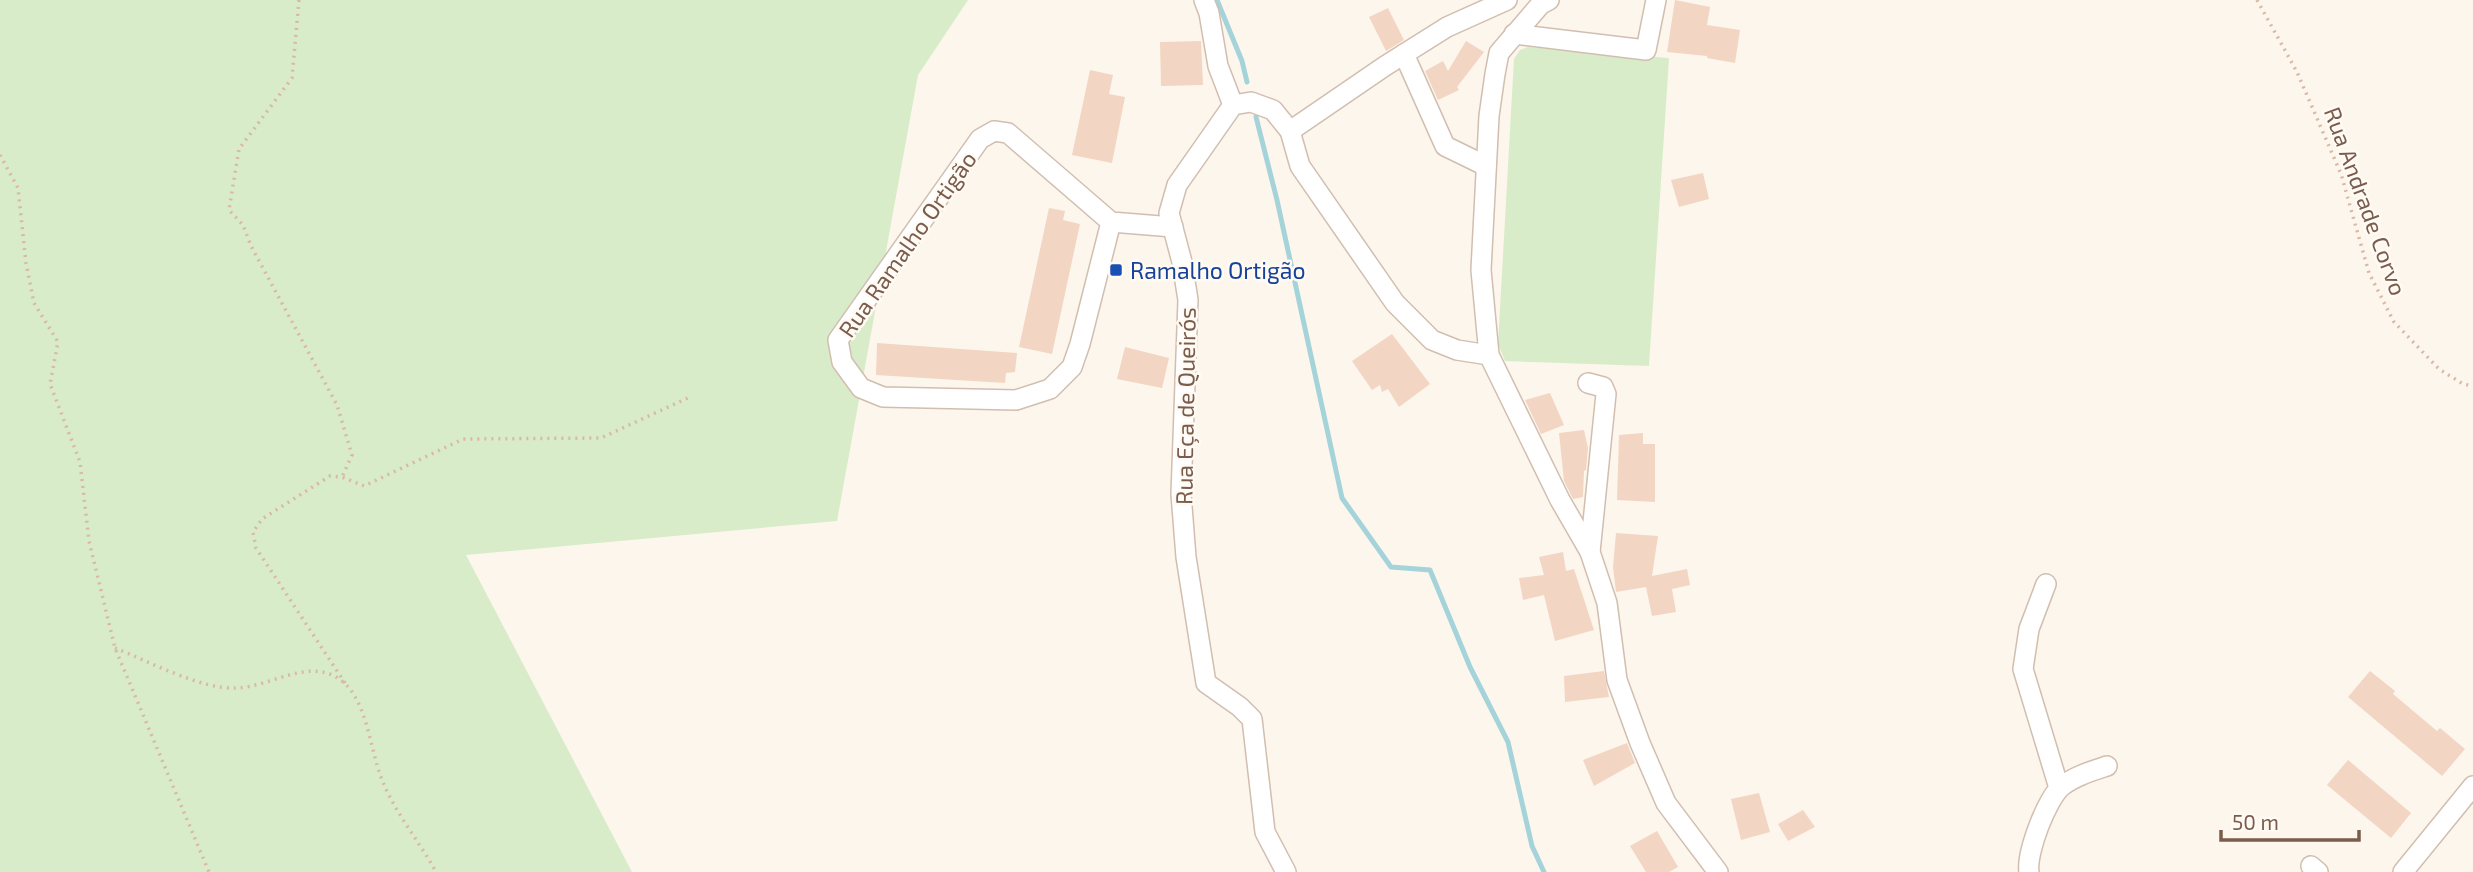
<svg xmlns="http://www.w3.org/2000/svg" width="2473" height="872" viewBox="0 0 2473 872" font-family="'Exo 2',sans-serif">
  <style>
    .green { fill: #d8ecc9 }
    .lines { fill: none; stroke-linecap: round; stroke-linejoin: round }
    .stream { stroke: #a5d3da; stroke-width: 5 }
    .building { fill: #f3d5c3 }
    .minor-casing { stroke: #d1beb0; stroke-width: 22 }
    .path { stroke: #d9b8a5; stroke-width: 3.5; stroke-dasharray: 2 5; stroke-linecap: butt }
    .minor { stroke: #fff; stroke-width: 19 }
    .transit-dot { fill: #1a4fb4; stroke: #fffaf3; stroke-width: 2.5 }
    .labels { text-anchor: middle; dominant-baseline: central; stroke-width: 5; stroke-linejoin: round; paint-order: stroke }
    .street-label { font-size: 23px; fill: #7a5c4d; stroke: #fffaf3 }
    .transit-label { font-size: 23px; fill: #164399; stroke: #fffaf3; text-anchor: start }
  </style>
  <rect width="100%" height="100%" fill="#fdf6ec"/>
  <g class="green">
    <path d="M0 0H968L918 75 837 521 466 555 632 872H0Z"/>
    <path d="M1528 47 1669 58 1649 366 1505 361 1498 344 1514 59 1520 50Z"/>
  </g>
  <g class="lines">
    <g class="stream">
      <path d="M1217 0 1242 61 1247 82"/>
      <path d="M1256 117 1277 200 1342 498 1391 567 1430 570 1470 667 1508 742 1532 846 1544 872"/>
    </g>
  </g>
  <g class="building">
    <path d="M1675 0 1710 7 1707 25 1740 30 1735 63 1707 58V56L1667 52Z"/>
    <path d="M1388 8 1404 40 1386 51 1369 17Z"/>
    <path d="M1201 41 1203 85 1161 86 1160 42Z"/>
    <path d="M1466 41 1484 52 1457 87 1459 90 1438 100 1425 71 1443 61 1448 71Z"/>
    <path d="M1090 70 1113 75 1109 94 1125 97 1112 163 1072 155Z"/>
    <path d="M1703 173 1709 199 1679 207 1671 180Z"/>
    <path d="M1049 208 1065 211 1063 220 1080 224 1052 354 1019 347Z"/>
    <path d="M1392 334 1430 384 1399 407 1388 389 1382 392 1380 385 1372 390 1352 361Z"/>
    <path d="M877 343 1017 353 1015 372 1006 373 1005 383 876 375Z"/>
    <path d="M1125 347 1169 358 1162 388 1117 379Z"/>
    <path d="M1550 393 1564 425 1541 434 1525 400Z"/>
    <path d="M1584 430 1588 448 1586 470 1584 471 1583 497 1573 499 1564 481 1559 433Z"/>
    <path d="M1643 433V444H1655V502L1617 500 1619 435Z"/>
    <path d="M1616 533 1658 536 1652 576 1687 569 1690 585 1672 589 1676 612 1652 616 1646 587 1616 592 1613 567Z"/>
    <path d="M1563 552 1566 571 1574 569 1594 630 1555 641 1544 595 1523 600 1519 578 1544 575 1539 557Z"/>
    <path d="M1604 671 1609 697 1565 702 1564 676Z"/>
    <path d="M2370 671 2395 691 2393 694 2437 731 2440 728 2465 749 2442 776 2348 697Z"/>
    <path d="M1627 743 1635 763 1594 786 1583 760Z"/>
    <path d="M2348 760 2411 813 2391 838 2327 785Z"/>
    <path d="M1759 793 1770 832 1741 840 1731 799Z"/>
    <path d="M1803 810 1815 827 1788 841 1778 824Z"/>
    <path d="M1657 831 1678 867 1669 872H1646L1630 846Z"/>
  </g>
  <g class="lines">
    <defs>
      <g id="minor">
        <path d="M1204 0 1209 13 1218 66 1233 105"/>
        <path d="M1549 0 1540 5 1499 53 1495 74 1489 116 1481 270 1489 355 1560 500 1590 552"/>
        <path d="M1514 34 1646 50 1656 0"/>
        <path d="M1404 54 1445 146 1486 166"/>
        <path d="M1290 131 1385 66 1447 27 1507 0"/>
        <path d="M1111 222 1080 344 1072 367 1050 389 1016 400 883 397 861 388 842 362 838 340 980 139 994 131 1008 133 1111 222 1173 227"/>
        <path d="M1588 383 1603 387 1606 394 1590 552 1607 603 1617 680 1640 743 1666 803 1718 872"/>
        <path d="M2046 584 2029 629 2023 669 2059 788"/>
        <path d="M2311 866 2318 872"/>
        <path d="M1286 872 1265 832 1252 719 1240 707 1206 683 1186 557 1181 494 1188 300 1182 262 1169 213 1177 185 1233 105 1251 102 1273 110 1290 131 1300 166 1395 303 1432 340 1457 350 1489 355"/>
        <path d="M2029 872C2026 853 2047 798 2062 786 2075 776 2092 771 2107 766"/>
        <path d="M2403 872 2473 786"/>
      </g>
    </defs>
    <use href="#minor" class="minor-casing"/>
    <g class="path">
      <path d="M299 0 292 78 239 149 229 210 243 225 251 246 337 405 352 455 342 477"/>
      <path d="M2257 0 2297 72 2341 174 2369 273 2394 322 2439 369 2463 384 2473 386"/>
      <path d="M0 155 18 188 26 263 34 303 58 342 50 384 80 462 89 541 115 648 209 872"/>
      <path d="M115 648C148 661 202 690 236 688 272 687 311 655 343 682 364 699 370 741 377 765 388 805 417 837 436 872"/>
      <path d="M345 683 256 548 253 532 262 519 330 476 342 477 364 486 463 439 601 438 692 396"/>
    </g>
    <use href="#minor" class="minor"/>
  </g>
  <rect class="transit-dot" x="1109" y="263" width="14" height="14" rx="3.5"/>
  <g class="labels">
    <g class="street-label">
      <text transform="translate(2366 201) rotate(70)">Rua Andrade Corvo</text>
      <text transform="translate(907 244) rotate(-55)">Rua Ramalho Ortigão</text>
      <text transform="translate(1185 406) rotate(-89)">Rua Eça de Queirós</text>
    </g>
    <g class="transit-label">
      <text x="1130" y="270">Ramalho Ortigão</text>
    </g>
  </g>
  <path d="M2221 830v10h138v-10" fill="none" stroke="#7a5c4d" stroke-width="3.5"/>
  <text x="2232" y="830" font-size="21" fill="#7a5c4d" stroke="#fffaf3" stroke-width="5" paint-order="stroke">50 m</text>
</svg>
